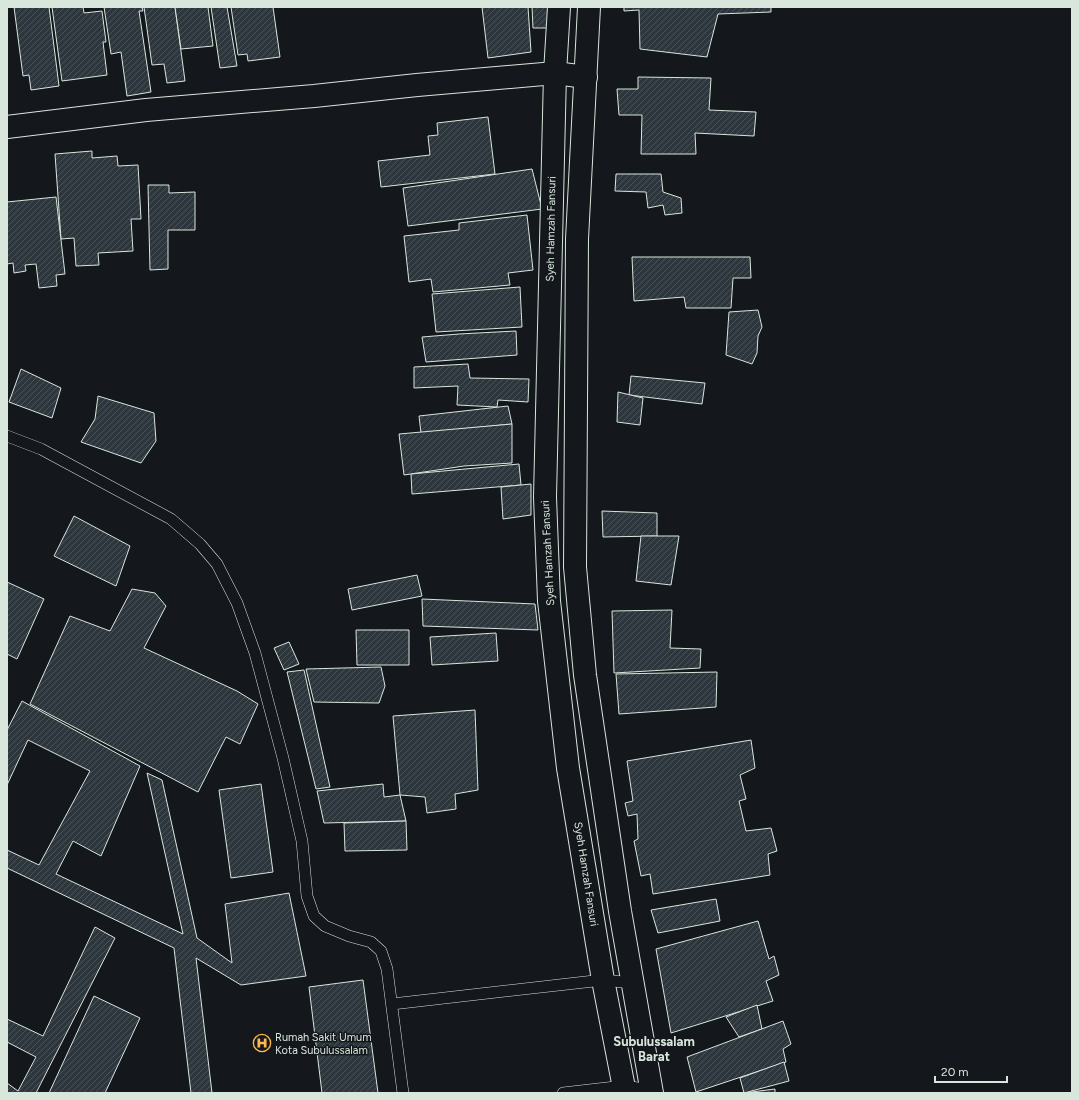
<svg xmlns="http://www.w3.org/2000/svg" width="1079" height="1100" viewBox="0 0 1079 1100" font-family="Figtree,sans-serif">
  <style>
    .building { fill: url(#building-hatch); stroke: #d8e6dc }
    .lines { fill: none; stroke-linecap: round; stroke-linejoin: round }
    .service-casing { stroke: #d8e6dc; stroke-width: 12 }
    .minor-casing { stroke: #d8e6dc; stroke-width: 24 }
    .secondary-casing { stroke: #d8e6dc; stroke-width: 24 }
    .service { stroke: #14181c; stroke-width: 11 }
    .minor { stroke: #14181c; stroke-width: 22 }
    .secondary { stroke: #14181c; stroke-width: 22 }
    .labels { text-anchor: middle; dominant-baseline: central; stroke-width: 3; stroke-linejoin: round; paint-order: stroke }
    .street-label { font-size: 11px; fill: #d8e6dc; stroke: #14181c }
    .poi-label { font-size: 11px; fill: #d8e6dc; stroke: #14181c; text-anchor: start }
    .quarter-label { font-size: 13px; font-weight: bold; fill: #d8e6dc; stroke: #14181c }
  </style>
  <defs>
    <pattern id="building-hatch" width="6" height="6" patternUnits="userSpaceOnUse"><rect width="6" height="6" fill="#2c363c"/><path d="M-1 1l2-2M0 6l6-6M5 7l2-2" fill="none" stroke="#4a5358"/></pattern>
  </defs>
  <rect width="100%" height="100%" fill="#14181c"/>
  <g class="building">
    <path d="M14 7H49L59 86 31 90 29 75 23 76Z"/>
    <path d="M52 7H83L84 13 102 11 106 42H103L107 75 62 81Z"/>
    <path d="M104 7H142L143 11H139L151 92 127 96 121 52 111 54Z"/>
    <path d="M144 7H175L185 81 167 83 164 64 152 65Z"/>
    <path d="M175 7H208L213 46 181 49Z"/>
    <path d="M211 7H227L237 66 220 68Z"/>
    <path d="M231 7H273L280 57 248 61 247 54 238 55Z"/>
    <path d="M482 7H528L531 52 488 58Z"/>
    <path d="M532 7H548L549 28H533Z"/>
    <path d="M624 7H771V12L718 14 707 57 640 49 639 10 624 11Z"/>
    <path d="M638 77 711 78 709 110 756 112 754 136 695 133 696 154H641L642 115H619L617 89H638Z"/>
    <path d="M488 117 495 174 381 187 378 161 430 155 428 136 438 135 437 123Z"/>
    <path d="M92 151V158L117 156 118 166 138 165 141 219H131L133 251 98 253 99 265 76 266 74 238 61 239 55 154Z"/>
    <path d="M532 169 542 209 408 226 403 188Z"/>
    <path d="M616 174H661L663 192 681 198 682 213 665 215 663 205 648 208 646 192 615 191Z"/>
    <path d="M148 185H169V193L195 192V230H168V269L150 270Z"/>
    <path d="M56 197 65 274 56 275 57 286 39 288 36 264 25 265 26 271 14 273 13 263 7 264V202Z"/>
    <path d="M527 215 533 270 508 273 510 285 433 292 431 279 409 282 404 236 459 230V223Z"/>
    <path d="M632 257H750L751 278H733L731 308H686L684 297 634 301Z"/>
    <path d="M520 287 522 327 436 332 432 294Z"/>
    <path d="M758 310 762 327 758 336 757 353 752 364 726 355 729 312Z"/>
    <path d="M516 331 517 355 426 362 422 337 459 334Z"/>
    <path d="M468 364 470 378 529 379 528 402 498 400 497 407 457 405 458 386 414 388V367Z"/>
    <path d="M21 369 61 388 52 418 9 402Z"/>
    <path d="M631 376 705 383 702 404 629 395Z"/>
    <path d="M618 392 643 398 640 425 617 422Z"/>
    <path d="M98 396 154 413 156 441 141 463 81 442 95 419Z"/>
    <path d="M508 406 512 424 421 433 419 416Z"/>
    <path d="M512 424V463L464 466 404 475 399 434Z"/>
    <path d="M519 464 521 485 412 494 411 474Z"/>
    <path d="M531 484V515L503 519 501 487Z"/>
    <path d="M602 511 657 513V536L603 537Z"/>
    <path d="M74 516 130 546 116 586 54 556Z"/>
    <path d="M641 536H679L671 585 636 581Z"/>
    <path d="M417 575 422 596 352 610 348 589Z"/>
    <path d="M7 582 44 599 17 659 7 654Z"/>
    <path d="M132 589 155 593 166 606 144 648 237 691 258 704 240 744 226 737 198 792 30 704 70 616 110 631Z"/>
    <path d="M422 599 535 604 538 630 423 626Z"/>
    <path d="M672 610 670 648 701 649 700 668 614 673 612 611Z"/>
    <path d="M356 630H409V665H357Z"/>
    <path d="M496 633 498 661 432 665 430 637Z"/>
    <path d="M289 642 299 664 284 670 274 648Z"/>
    <path d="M381 667 385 686 379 703 314 702 306 669Z"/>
    <path d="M304 670 330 787 316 789 287 672Z"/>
    <path d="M717 672 716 707 619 714 616 674Z"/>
    <path d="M22 701 140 766 101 856 73 841 56 874 183 934 147 773 162 780 197 938 232 963 225 904 289 893 306 976 241 985 196 958 212 1093H191L174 948 7 868V850L39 865 90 771 28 740 7 785V730Z"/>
    <path d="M475 710 478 790 455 794 456 809 427 813 425 797 400 795 393 716Z"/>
    <path d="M751 740 755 768 740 775 746 799 739 801 746 831 771 828 777 851 768 854 770 875 653 894 650 874 641 876 634 841 638 839 637 814 628 816 625 803 633 801 627 761Z"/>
    <path d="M261 784 273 872 231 878 219 790Z"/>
    <path d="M383 784 384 797 400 795 406 821 324 823 317 791Z"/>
    <path d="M406 821 407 850 345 851 344 823Z"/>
    <path d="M716 899 720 921 658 933 651 910Z"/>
    <path d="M758 921 769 959 774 956 779 975 766 981 773 1001 671 1033 656 949Z"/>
    <path d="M95 927 115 938 36 1093H7V1083L18 1091 36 1057 7 1042V1019L43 1036Z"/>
    <path d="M363 980 378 1093H322L309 987Z"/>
    <path d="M94 996 140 1018 105 1093H49Z"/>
    <path d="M757 1005 762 1029 739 1037 726 1017Z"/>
    <path d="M783 1021 791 1044 783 1049 786 1062 696 1092 687 1057Z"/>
    <path d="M784 1062 789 1081 744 1093 740 1078Z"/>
    <path d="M775 1089V1093H742H744Z"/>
  </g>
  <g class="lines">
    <defs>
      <g id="service">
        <path d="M7 436 41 449 171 519 200 544 217 564 237 603 255 653 283 758 302 841 307 896 314 916 325 926 349 936 371 942 381 951 387 969 403 1093"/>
        <path d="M392 1004 603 980 633 983"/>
        <path d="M563 1093 624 1086 651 1090"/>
      </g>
      <path id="minor" d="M7 127 146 110 314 96 417 85 555 73 586 77"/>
      <g id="secondary">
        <path d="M559 7 555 73 545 497 549 601 568 768 603 980 625 1093"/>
        <path d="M589 7 577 239 575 567 585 675 620 911 652 1093"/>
      </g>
    </defs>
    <use href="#service" class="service-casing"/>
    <use href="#minor" class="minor-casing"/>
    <use href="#secondary" class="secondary-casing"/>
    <use href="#service" class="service"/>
    <use href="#minor" class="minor"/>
    <use href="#secondary" class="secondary"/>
  </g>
  <defs>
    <symbol id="hospital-ring" viewBox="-11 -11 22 22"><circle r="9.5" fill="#14181c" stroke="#ffb74d" stroke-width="1.5"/><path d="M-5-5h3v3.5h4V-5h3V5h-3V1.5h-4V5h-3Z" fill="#ffb74d"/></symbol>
  </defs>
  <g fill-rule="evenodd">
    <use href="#hospital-ring" x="252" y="1033" width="20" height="20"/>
  </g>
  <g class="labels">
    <g class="street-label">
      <text transform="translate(551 229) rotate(-89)">Syeh Hamzah Fansuri</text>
      <text transform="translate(548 553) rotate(-93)">Syeh Hamzah Fansuri</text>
      <text transform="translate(586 874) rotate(81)">Syeh Hamzah Fansuri</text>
    </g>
    <g class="poi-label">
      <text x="275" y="1037">Rumah Sakit Umum<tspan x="275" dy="13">Kota Subulussalam</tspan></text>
    </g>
    <g class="quarter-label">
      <text x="654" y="1041">Subulussalam<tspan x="654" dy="15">Barat</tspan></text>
    </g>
  </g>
  <rect width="1079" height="1100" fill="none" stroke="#d8e6dc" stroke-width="16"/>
  <path d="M935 1076v6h72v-6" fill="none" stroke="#d8e6dc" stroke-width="2"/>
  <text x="941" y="1076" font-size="12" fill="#d8e6dc" stroke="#14181c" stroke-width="3" paint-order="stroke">20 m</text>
</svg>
